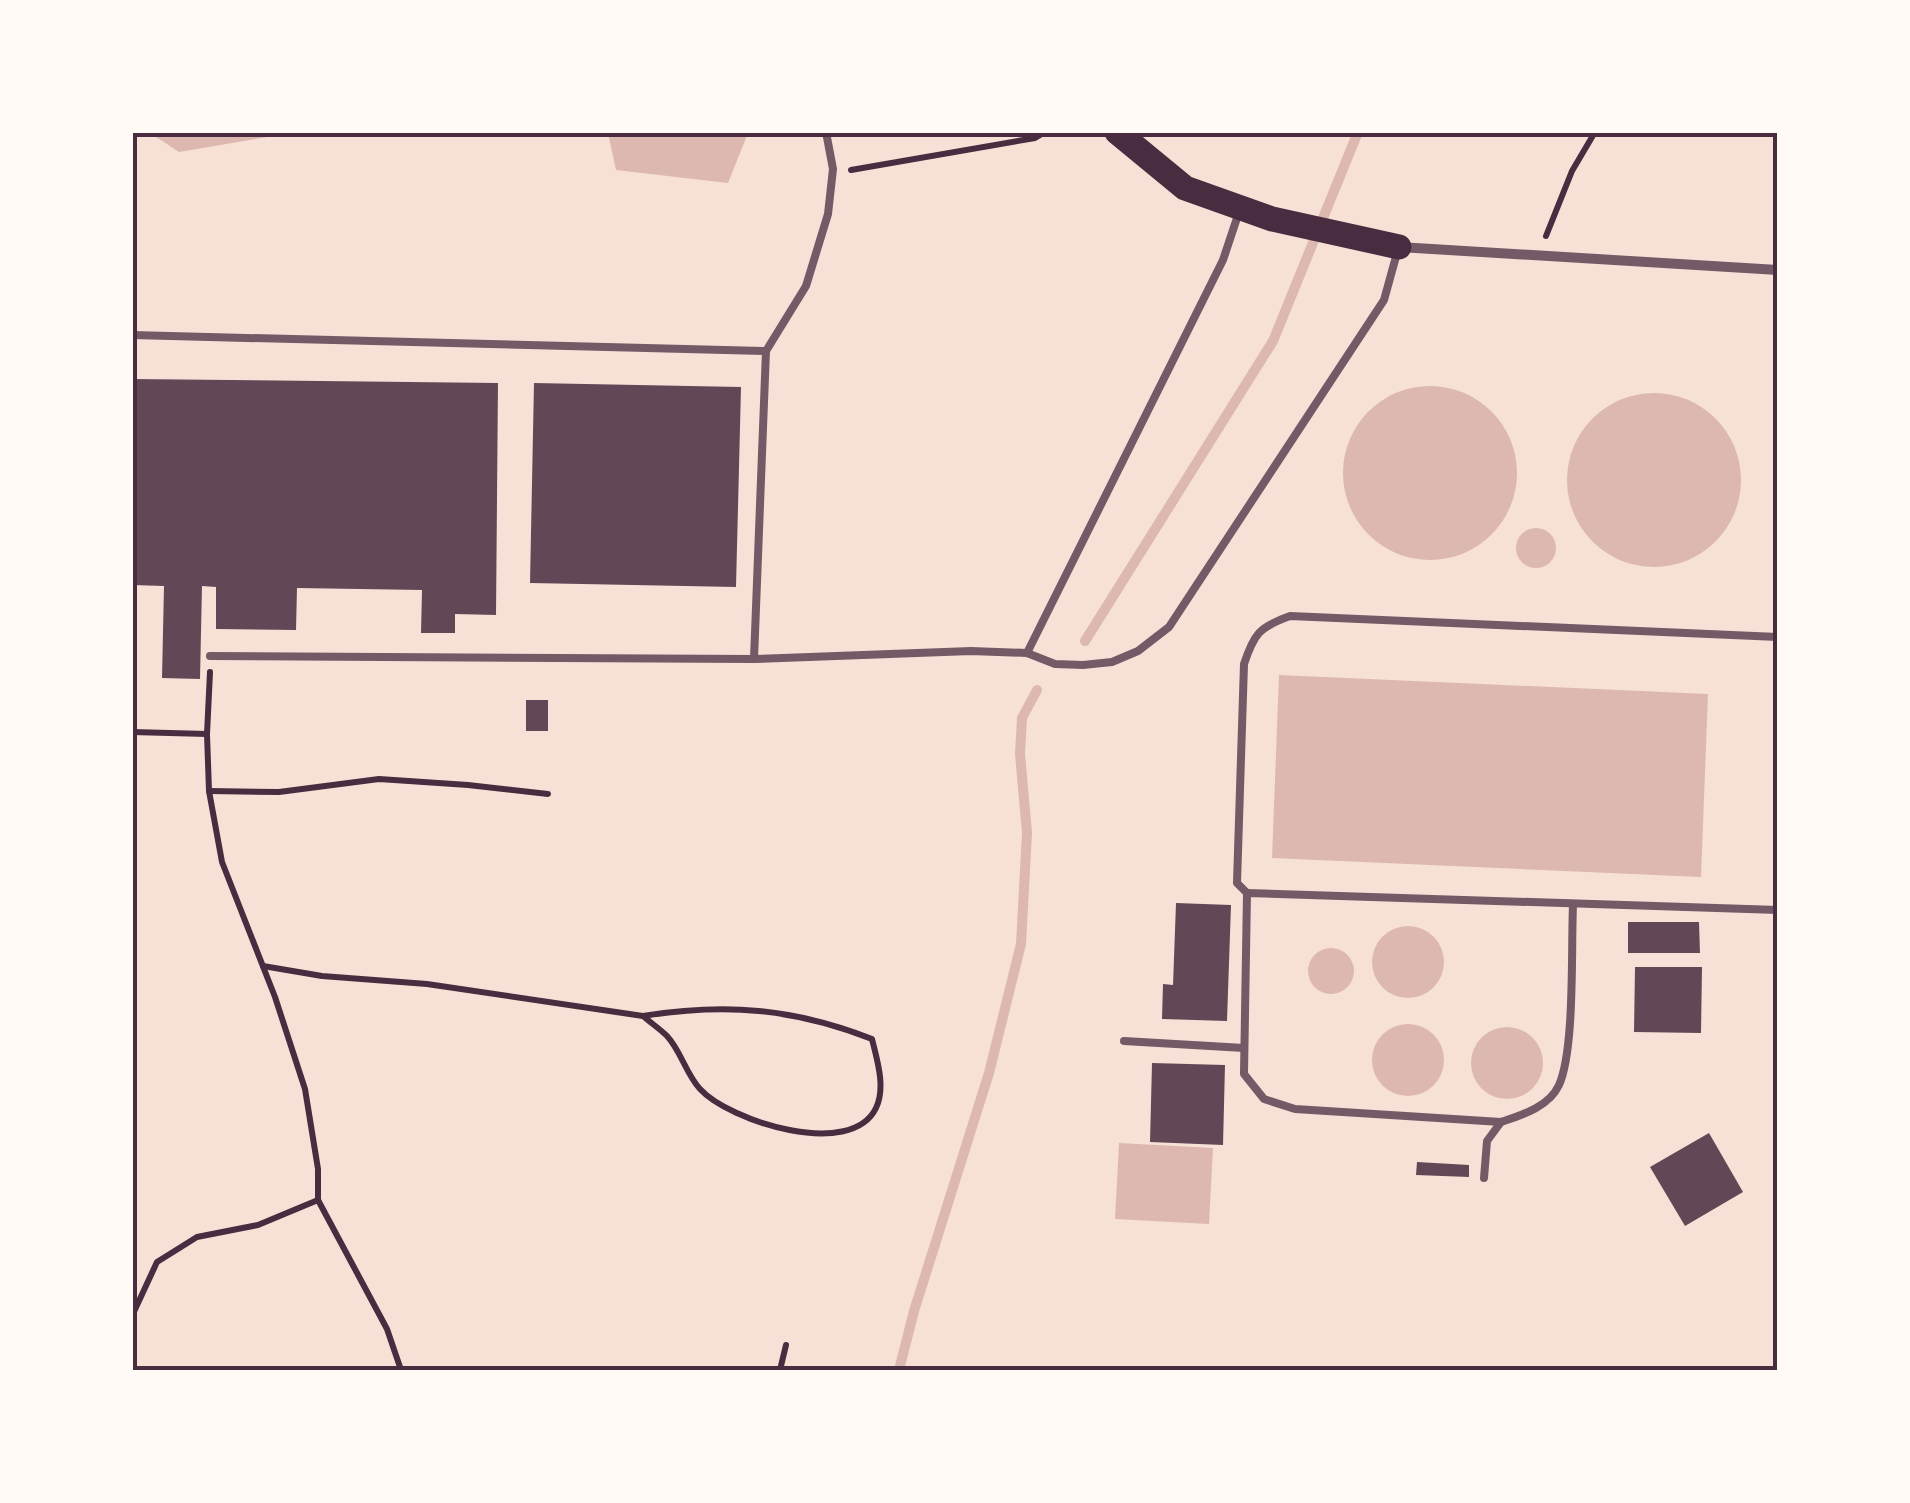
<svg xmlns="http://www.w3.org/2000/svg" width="1910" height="1503" viewBox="0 0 1910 1503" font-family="Raleway,sans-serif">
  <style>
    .water { fill: #dcb8b0 }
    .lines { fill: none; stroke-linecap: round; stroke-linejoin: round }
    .stream { stroke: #dcb8b0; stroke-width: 10 }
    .building { fill: #644757 }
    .path { stroke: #4a2c40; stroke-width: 6 }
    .service { stroke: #755966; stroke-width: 8 }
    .minor { stroke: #755966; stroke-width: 10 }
    .primary { stroke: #4a2c40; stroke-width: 25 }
    .neatline { fill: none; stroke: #4a2c40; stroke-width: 4 }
  </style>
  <rect width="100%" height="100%" fill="#f7e1d7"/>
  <g class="water">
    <path d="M150 133H291L179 152Z"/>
    <path d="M608 133V132L748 133 728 183 616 170Z"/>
    <circle cx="1430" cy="473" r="87"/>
    <circle cx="1654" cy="480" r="87"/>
    <circle cx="1536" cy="548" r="20"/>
    <path d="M1279 675 1708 694 1701 877 1272 858Z"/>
    <circle cx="1408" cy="962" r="36"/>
    <circle cx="1331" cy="971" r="23"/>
    <circle cx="1408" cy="1060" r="36"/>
    <circle cx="1507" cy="1063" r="36"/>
    <path d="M1119 1143 1213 1148 1209 1224 1115 1219Z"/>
  </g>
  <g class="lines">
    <g class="stream">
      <path d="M1085 641 1273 341 1358 132"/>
      <path d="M899 1370 914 1311 989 1073 1021 944 1027 833 1020 754 1022 718 1037 690"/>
    </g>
  </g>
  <g class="building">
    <path d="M132 379 498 383 496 615 455 614V633H421L422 590 297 588 296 630 216 629V587L202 586 200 679 162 678 164 586 132 585Z"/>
    <path d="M534 383 741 387 736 587 530 583Z"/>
    <rect x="526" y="700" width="22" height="31"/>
    <path d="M1176 903 1231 905 1227 1021 1162 1019 1163 984 1173 985Z"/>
    <path d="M1628 922H1699L1700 953H1628Z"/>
    <path d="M1635 967H1702L1701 1033 1634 1032Z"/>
    <path d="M1152 1063 1225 1065 1223 1145 1150 1142Z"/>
    <path d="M1709 1133 1743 1192 1685 1226 1650 1167Z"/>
    <path d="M1417 1162 1469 1165V1177L1416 1175Z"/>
  </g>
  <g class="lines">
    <g class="path">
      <path d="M851 170 1035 138 1045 132"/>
      <path d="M1546 236 1572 171 1595 132"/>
      <path d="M132 732 207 734 210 672"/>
      <path d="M207 734 209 791 222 862 275 997 305 1089 318 1169V1200L387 1329 401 1370"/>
      <path d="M209 791 279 792 379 779 468 785 548 794"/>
      <path d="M263 966 322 976 427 984 643 1016C651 1023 660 1029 667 1036 681 1051 686 1074 700 1089 729 1121 851 1160 876 1108 886 1087 877 1060 872 1039 793 1008 725 1003 643 1016"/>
      <path d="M132 1316 157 1262 197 1237 258 1225 318 1200"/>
      <path d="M780 1370 786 1345"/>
    </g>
    <g class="service">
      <path d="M826 132 833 169 828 214 806 286 766 351 754 659 971 651 1027 653 1055 664 1083 665 1112 662 1138 651 1169 627 1384 300 1397 253"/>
      <path d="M132 335 766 351"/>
      <path d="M1027 653 1223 260 1239 212"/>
      <path d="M210 656 754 659"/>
      <path d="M1247 893 1237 883 1244 664C1254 634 1259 627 1290 616L1778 637"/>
      <path d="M1573 905C1571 949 1575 1049 1559 1085 1549 1107 1522 1115 1501 1122L1295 1109 1264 1099 1244 1074 1247 893 1778 910"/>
      <path d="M1124 1041 1244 1048"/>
      <path d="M1484 1178 1487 1141 1501 1122"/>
    </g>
    <path class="minor" d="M1399 247 1778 270"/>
    <path class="primary" d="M1117 132 1185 188 1272 219 1399 247"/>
  </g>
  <rect width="1910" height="1503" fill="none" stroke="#fffaf5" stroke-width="270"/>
  <rect x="135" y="135" width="1640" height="1233" class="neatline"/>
</svg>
